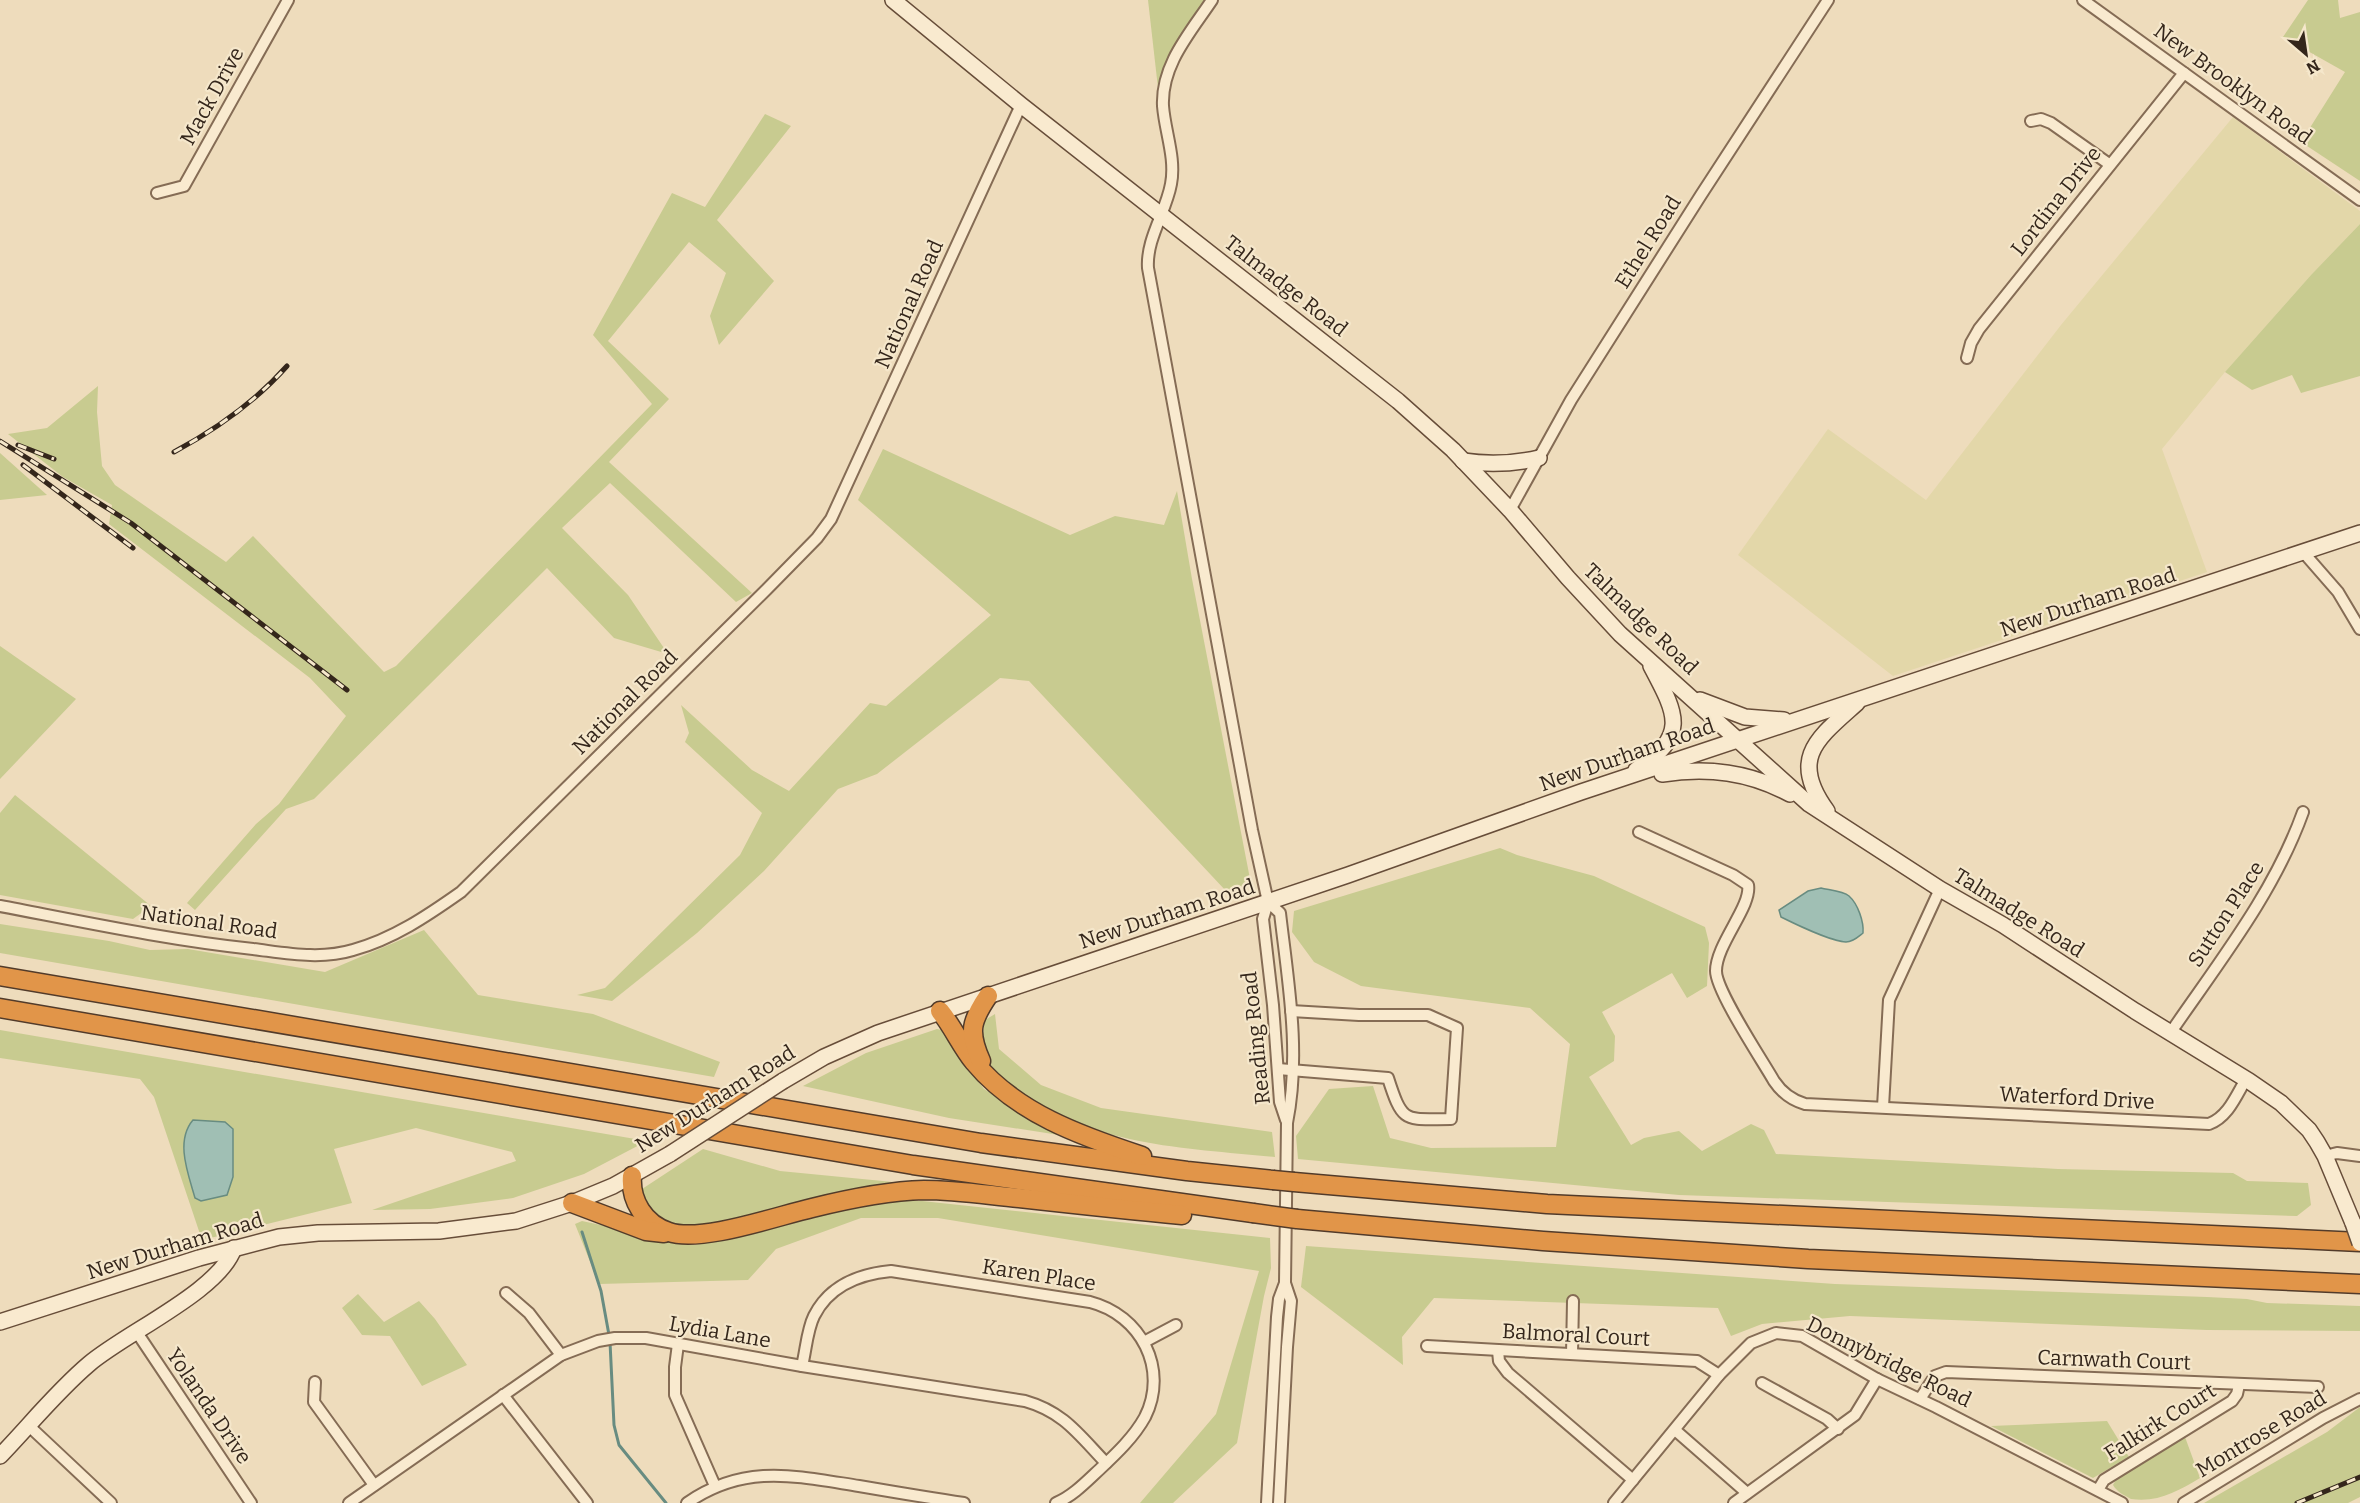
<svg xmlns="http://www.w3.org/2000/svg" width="2360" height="1503" viewBox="0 0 2360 1503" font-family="Bitter,serif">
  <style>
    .farmland { fill: #e3d7a9 }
    .green { fill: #c8cb90 }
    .water { fill: #a0bfb4; stroke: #688c81; stroke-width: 1.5 }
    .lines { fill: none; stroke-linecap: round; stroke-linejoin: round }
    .stream { stroke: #688c81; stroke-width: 3 }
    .street-casing { stroke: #856c55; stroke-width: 14 }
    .secondary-casing { stroke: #674d39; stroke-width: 18 }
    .highway-casing { stroke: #523b2a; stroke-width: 21 }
    .street { stroke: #f9eacf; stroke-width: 10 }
    .secondary { stroke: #f9eacf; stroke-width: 15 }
    .highway { stroke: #e19549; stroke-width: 18 }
    .rail-casing { stroke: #34261b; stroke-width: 5 }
    .rail { stroke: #f5e7cb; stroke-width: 3; stroke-dasharray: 9; stroke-linecap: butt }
    .secondary-bridge-casing { stroke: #674d39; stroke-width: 18; stroke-linecap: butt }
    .highway-bridge-casing { stroke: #523b2a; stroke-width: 21; stroke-linecap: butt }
    .secondary-bridge { stroke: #f9eacf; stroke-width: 15 }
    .highway-bridge { stroke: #e19549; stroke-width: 18 }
    .labels { text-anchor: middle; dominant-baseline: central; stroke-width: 4.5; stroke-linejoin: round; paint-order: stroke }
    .street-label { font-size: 21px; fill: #34261b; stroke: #f5e7cb }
  </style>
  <rect width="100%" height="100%" fill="#eedcbc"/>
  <path class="farmland" d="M2233 117 2360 211V224L2311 275 2225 372 2162 449 2207 572 1893 676 1738 555 1828 429 1926 500 2061 325Z"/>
  <g class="green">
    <path d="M1148 0H1210L1158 88Z"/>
    <path d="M2308 0H2338L2340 18 2360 12V181L2301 142 2345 72 2283 37Z"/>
    <path d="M765 114 791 126 717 220 774 281 719 345 710 316 726 273 689 242 608 341 669 399 609 462 752 593 736 602 610 483 562 528 628 595 668 654 614 638 547 568 314 799 286 809 195 910 187 903 256 824 279 804 346 716 310 678 109 524 112 505 63 477 8 434 47 428 98 386 97 412 102 466 115 485 226 562 253 536 384 672 396 666 652 404 593 335 672 193 705 207Z"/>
    <path d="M2360 224V376L2301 393 2292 375 2252 390 2225 372 2311 275Z"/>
    <path d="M883 449 1070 535 1115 516 1164 525 1177 491 1192 579 1251 884 1226 891 1029 681 1000 678 877 774 838 789 764 871 697 933 612 1001 577 995 605 988 740 855 762 813 685 742 689 733 681 705 752 770 789 791 870 703 886 706 991 615 858 500Z"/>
    <path d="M0 453 47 495 0 500Z"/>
    <path d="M0 646 76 699 0 779Z"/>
    <path d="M15 795 151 906 133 919 0 895V813Z"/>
    <path d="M1500 848 1517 855 1594 876 1705 927 1709 943 1707 986 1687 998 1672 973 1602 1012 1615 1036 1614 1061 1589 1077 1631 1145 1644 1138 1679 1131 1702 1151 1751 1124 1764 1130 1776 1154 2058 1169 2233 1173 2247 1181 2308 1183 2311 1205 2297 1216 1679 1195 1298 1159 1296 1136 1329 1089 1373 1086 1390 1138 1431 1148 1556 1147 1570 1044 1530 1008 1361 986 1314 962 1292 932 1294 911Z"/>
    <path d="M0 924 109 941 150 950 188 949 325 972 424 930 478 995 593 1014 720 1062 714 1077 0 953Z"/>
    <path d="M995 1014 999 1049 1041 1085 1101 1108 1272 1132 1275 1157C1186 1148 1085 1146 1013 1086 1006 1080 997 1075 991 1068 981 1055 982 1035 985 1020Z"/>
    <path d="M937 1029 947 1031 964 1063 984 1089 1059 1135 949 1118 803 1086 866 1053Z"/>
    <path d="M0 1030 647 1141 584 1174 513 1198 430 1209 372 1210 516 1161 512 1152 416 1128 334 1149 352 1203 202 1240 154 1097 140 1079 0 1058Z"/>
    <path d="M703 1149 780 1171 893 1182V1187L704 1228 668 1225 647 1207 639 1191Z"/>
    <path d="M888 1201H922L1270 1238 1271 1268 1264 1296 1237 1443 1173 1503H1140L1216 1414 1259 1271 938 1218H861L776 1249 748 1280 599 1284 575 1224 582 1221 695 1245 847 1205Z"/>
    <path d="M1306 1246 1835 1284 2207 1297 2247 1299 2267 1303 2360 1306V1331L2207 1330 1850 1316 1762 1324 1731 1336 1718 1308 1434 1298 1402 1337 1403 1365 1301 1287Z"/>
    <path d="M358 1294 384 1322 419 1301 435 1319 467 1365 422 1386 390 1336 362 1335 342 1308Z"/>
    <path d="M2360 1407V1497L2348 1503H2204L2327 1432Z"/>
    <path d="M2107 1421 2129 1457 2093 1478 1991 1426Z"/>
    <path d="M2185 1437 2200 1478C2178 1491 2158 1503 2131 1499 2124 1495 2117 1492 2113 1485L2117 1478Z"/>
  </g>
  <g class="water">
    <path d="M1821 888C1829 890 1843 891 1849 896 1858 904 1864 922 1863 933 1858 937 1853 942 1846 942 1831 941 1795 924 1781 917L1779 910 1808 891Z"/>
    <path d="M193 1120 225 1122 233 1129V1177L227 1195 201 1201 195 1198C188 1173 175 1141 193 1120Z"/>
  </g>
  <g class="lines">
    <g class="stream">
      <path d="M582 1232 601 1291 609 1335"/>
      <path d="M610 1342 614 1425 619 1445 666 1503"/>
    </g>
    <defs>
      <g id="street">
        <path d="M1212 0C1190 33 1161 65 1163 106 1165 132 1176 158 1171 184 1166 212 1146 239 1148 268L1252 830 1268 902"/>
        <path d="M2083 0 2360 200"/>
        <path d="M2031 121 2041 119 2051 123 2109 164"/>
        <path d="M157 193 184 186 288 0"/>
        <path d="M1967 358 1971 343 1979 329 2184 73"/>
        <path d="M1510 510 1571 400 1701 195 1828 0"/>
        <path d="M2304 553 2338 592 2360 629"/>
        <path d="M1639 832 1733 875 1748 885C1752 906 1716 944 1716 971 1716 991 1762 1060 1774 1081 1782 1093 1791 1100 1805 1104L2209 1124C2228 1117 2236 1096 2246 1079"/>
        <path d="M1268 902 1263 919 1273 1005 1280 1102 1286 1120"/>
        <path d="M0 906C84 922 168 940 253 949 286 953 320 960 353 950 393 939 427 916 461 892L767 589 817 538 831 519 1021 105"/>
        <path d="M2171 1032C2219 962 2274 893 2303 812"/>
        <path d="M1278 1069 1388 1078C1403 1125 1405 1119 1451 1119L1457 1028 1428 1015H1359L1291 1011"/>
        <path d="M1883 1107 1889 1000 1940 889"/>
        <path d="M2325 1156 2337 1153 2360 1156"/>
        <path d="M506 1293 529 1313 561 1355"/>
        <path d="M136 1331 251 1503"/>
        <path d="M1144 1342 1176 1325"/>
        <path d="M678 1344 675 1367V1395L715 1486"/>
        <path d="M1427 1346 1697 1361 1719 1375"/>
        <path d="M1498 1351 1499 1361 1508 1373 1633 1480"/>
        <path d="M1572 1354 1573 1301"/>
        <path d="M802 1366C806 1350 807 1330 814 1316 829 1286 859 1274 891 1271L1090 1302C1141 1315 1169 1369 1145 1417 1134 1437 1116 1454 1100 1469 1087 1481 1073 1496 1056 1503"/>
        <path d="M315 1382 314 1402 374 1485"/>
        <path d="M1762 1383 1827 1419 1838 1429"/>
        <path d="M503 1395 587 1503"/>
        <path d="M1920 1399 1935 1376 1946 1372 2318 1387"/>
        <path d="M29 1426 111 1503"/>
        <path d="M1675 1430 1747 1493"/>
        <path d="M2098 1490 2104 1480 2232 1401 2237 1394 2239 1385"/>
        <path d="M349 1503 561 1355 598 1341 615 1338H646L802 1366 1025 1401C1064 1412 1079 1435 1106 1463"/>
        <path d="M687 1503C745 1463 795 1476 859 1486 894 1492 929 1498 964 1503"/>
        <path d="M1267 1503 1277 1317 1279 1299 1285 1283 1287 1123C1301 1053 1288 982 1280 913L1268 902"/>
        <path d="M1279 1503 1287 1347 1291 1301 1285 1283"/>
        <path d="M1614 1503 1719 1375 1751 1343 1776 1333 1802 1336 1877 1379 1936 1407 2122 1503"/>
        <path d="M1734 1503 1855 1415 1877 1379"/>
        <path d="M2184 1503 2323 1418 2360 1399"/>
      </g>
      <g id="secondary">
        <path d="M893 0 1021 105 1398 401 1453 450 1510 510 1568 578 1620 634 1809 804 1940 889 2003 925 2135 1011 2249 1081 2281 1103 2309 1130 2317 1142 2325 1156 2353 1223"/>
        <path d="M1463 461C1490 465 1513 464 1539 458"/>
        <path d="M1700 700 1745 717 1784 720"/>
        <path d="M1636 770C1689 735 1677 715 1651 666"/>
        <path d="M1662 774C1708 767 1749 772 1790 794"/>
        <path d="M1827 811C1788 758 1818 738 1857 703"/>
        <path d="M783 1081 824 1057 878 1033 1348 875 1581 792 2360 533"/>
        <path d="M0 1322 199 1258 279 1237 318 1233 439 1231 516 1221 572 1203 613 1186 670 1154"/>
        <path d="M0 1456C29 1426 57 1391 89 1364 125 1333 220 1291 234 1248"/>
      </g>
      <g id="highway">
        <path d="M0 976 981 1143 1187 1171 1273 1180"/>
        <path d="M0 1008 913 1165 1253 1213"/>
        <path d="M940 1011C953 1027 961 1046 974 1062 1016 1113 1081 1136 1142 1156"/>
        <path d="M981 1061C968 1032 971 1021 988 996"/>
        <path d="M632 1176C630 1200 644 1224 669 1232 701 1243 777 1216 812 1208 848 1199 886 1191 924 1190 956 1190 987 1195 1019 1198 1073 1204 1128 1210 1182 1215"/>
        <path d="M1294 1182 1547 1204 2360 1242"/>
        <path d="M572 1203 646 1231 664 1233"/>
        <path d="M1297 1219 1543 1241 1808 1259 2360 1284"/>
      </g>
    </defs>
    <use href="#street" class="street-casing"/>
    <use href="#secondary" class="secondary-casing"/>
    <use href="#highway" class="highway-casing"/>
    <use href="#street" class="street"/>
    <use href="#secondary" class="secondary"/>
    <use href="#highway" class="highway"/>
    <defs>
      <g id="rail">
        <path d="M0 441 131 523 347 690"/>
        <path d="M18 445 54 459"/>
        <path d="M174 452C215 430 256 401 287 366"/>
        <path d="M23 465 133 548"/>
        <path d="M2297 1503 2360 1477"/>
      </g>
    </defs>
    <use href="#rail" class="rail-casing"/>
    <use href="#rail" class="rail"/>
    <defs>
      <g id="secondary-bridge">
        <path d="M670 1154 783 1081"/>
        <path d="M2353 1223 2360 1243"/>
      </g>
      <g id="highway-bridge">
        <path d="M1273 1180 1294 1182"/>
        <path d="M1253 1213 1297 1219"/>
      </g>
    </defs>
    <use href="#secondary-bridge" class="secondary-bridge-casing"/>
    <use href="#highway-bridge" class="highway-bridge-casing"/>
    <use href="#secondary-bridge" class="secondary-bridge"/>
    <use href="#highway-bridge" class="highway-bridge"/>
  </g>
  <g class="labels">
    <g class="street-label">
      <text transform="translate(2233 84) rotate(36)">New Brooklyn Road</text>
      <text transform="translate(212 96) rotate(-61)">Mack Drive</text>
      <text transform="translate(2056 201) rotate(-52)">Lordina Drive</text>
      <text transform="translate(1648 242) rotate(-58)">Ethel Road</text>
      <text transform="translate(1286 286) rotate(38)">Talmadge Road</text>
      <text transform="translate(909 304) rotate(-66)">National Road</text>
      <text transform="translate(2088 602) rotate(-18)">New Durham Road</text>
      <text transform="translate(1641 619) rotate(44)">Talmadge Road</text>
      <text transform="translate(625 702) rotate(-45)">National Road</text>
      <text transform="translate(1627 755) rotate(-19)">New Durham Road</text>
      <text transform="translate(2019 913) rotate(32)">Talmadge Road</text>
      <text transform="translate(1167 914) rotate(-18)">New Durham Road</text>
      <text transform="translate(2226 914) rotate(-57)">Sutton Place</text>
      <text transform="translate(209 922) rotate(8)">National Road</text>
      <text transform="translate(1256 1038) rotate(-96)">Reading Road</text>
      <text transform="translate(2077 1098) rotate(3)">Waterford Drive</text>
      <text transform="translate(715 1099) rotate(-32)">New Durham Road</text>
      <text transform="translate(175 1246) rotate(-17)">New Durham Road</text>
      <text transform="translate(1039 1275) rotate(9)">Karen Place</text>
      <text transform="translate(720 1332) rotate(10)">Lydia Lane</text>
      <text transform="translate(1576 1335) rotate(3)">Balmoral Court</text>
      <text transform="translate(2114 1360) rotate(2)">Carnwath Court</text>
      <text transform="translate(1889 1362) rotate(26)">Donnybridge Road</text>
      <text transform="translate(209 1406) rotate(56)">Yolanda Drive</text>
      <text transform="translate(2160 1422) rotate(-32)">Falkirk Court</text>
      <text transform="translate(2261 1434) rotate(-31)">Montrose Road</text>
    </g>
  </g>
  <g transform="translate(2306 54) rotate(151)" stroke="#f5e7cb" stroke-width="4.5" paint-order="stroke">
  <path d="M0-4.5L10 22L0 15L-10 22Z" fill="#34261b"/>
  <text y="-9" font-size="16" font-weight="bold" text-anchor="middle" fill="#34261b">N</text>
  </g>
</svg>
